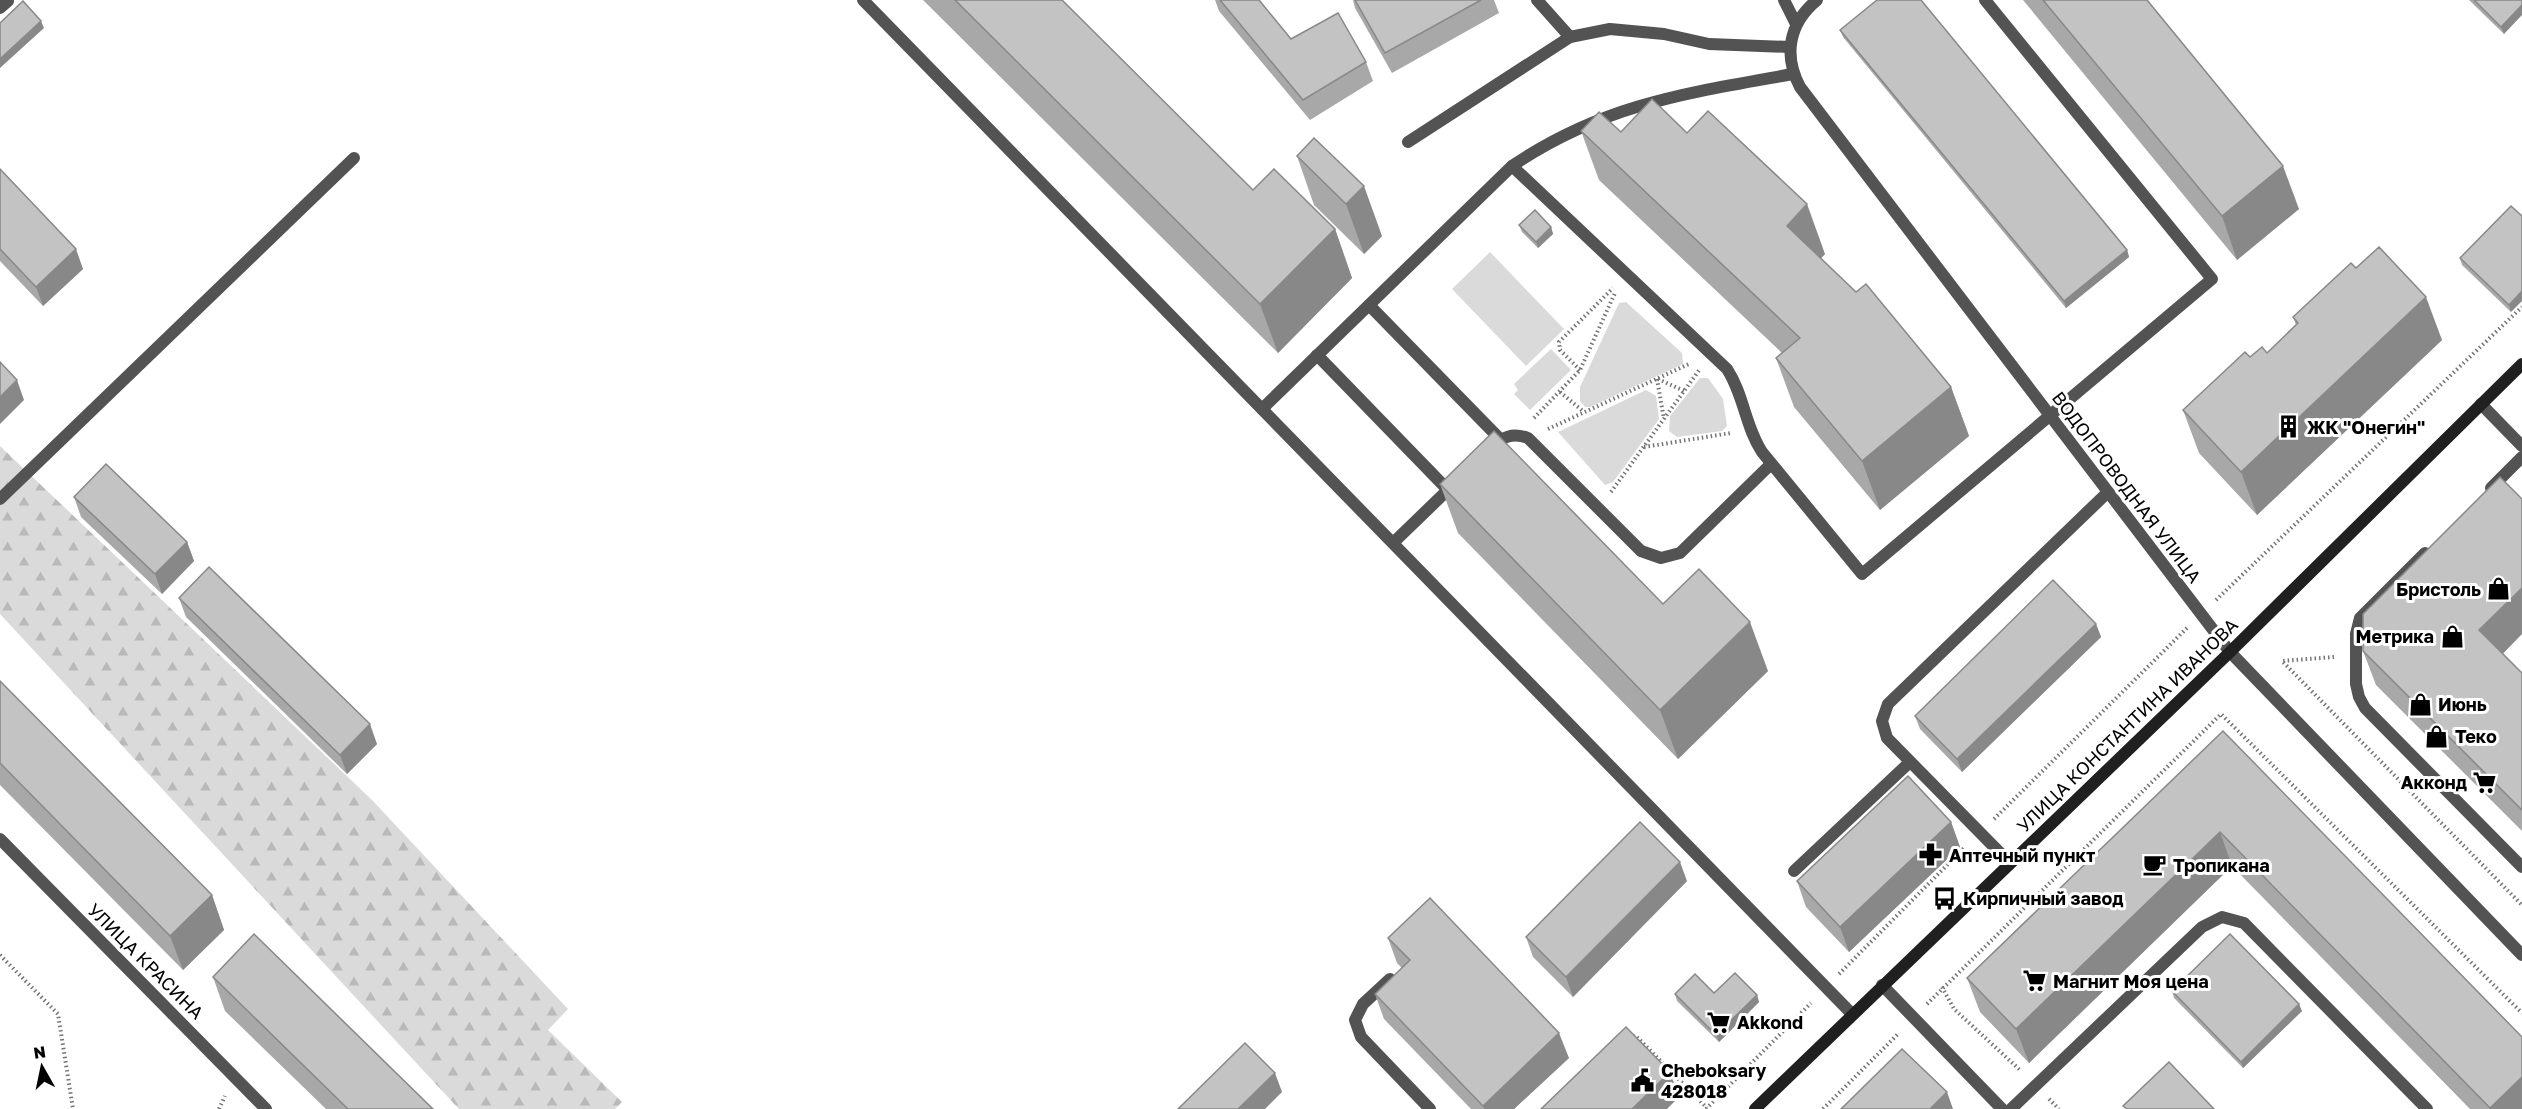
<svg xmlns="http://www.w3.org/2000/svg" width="2522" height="1109" viewBox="0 0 2522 1109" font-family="'Golos Text',sans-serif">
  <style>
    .green { fill: #dadada }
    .forest { fill: url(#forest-firs) }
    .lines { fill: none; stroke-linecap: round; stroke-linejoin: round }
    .path { stroke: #757575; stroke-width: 4; stroke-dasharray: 1.5 3; stroke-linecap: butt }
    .lane { stroke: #535353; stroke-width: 12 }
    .street { stroke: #535353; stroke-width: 12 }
    .secondary { stroke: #202020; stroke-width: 12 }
    .wall { fill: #a8a8a8 }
    .shaded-wall { fill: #888 }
    .building { fill: #c3c3c3; stroke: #888; stroke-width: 1.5 }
    .labels { text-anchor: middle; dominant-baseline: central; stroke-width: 6; stroke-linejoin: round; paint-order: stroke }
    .poi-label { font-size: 18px; font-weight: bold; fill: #000; stroke: #fff; text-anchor: start }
    .street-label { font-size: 18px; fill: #000; stroke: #fff }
  </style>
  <defs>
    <pattern id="forest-firs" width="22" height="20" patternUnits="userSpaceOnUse" patternTransform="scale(1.5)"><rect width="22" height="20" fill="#dadada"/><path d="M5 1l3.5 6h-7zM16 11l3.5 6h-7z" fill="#b9b9b9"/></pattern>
  </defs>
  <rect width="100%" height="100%" fill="#fff"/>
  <g class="green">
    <path d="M1490 252 1564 329 1526 366 1452 289Z"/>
    <path d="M1626 302 1682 353 1683 364 1590 407H1585L1580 401V387L1619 303Z"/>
    <path d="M1551 349 1571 370 1530 410 1514 394 1518 390 1514 384Z"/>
    <path d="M1700 378H1708L1723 399 1727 426 1722 431 1677 437 1669 431 1670 416Z"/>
    <path d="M1646 390 1656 396 1659 419 1613 482 1605 485 1558 432Z"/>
  </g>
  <path class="forest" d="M0 446 372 800 568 1009 548 1030 622 1102 615 1109H459L0 614Z"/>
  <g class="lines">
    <g class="path">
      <path d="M1580 370 1560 350 1559 342 1613 288"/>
      <path d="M1657 379 1664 419"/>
      <path d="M1658 379 1684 391"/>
      <path d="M1560 392 1584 412"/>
      <path d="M1534 418 1580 370 1615 293"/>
      <path d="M1548 429 1691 363"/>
      <path d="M1644 447 1731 433"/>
      <path d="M1611 492 1700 369"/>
      <path d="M2216 600 2522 307"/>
      <path d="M2334 657 2282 661 2522 905"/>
      <path d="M1994 819 2187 628"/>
      <path d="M0 955 58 1014 73 1109"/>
      <path d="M1839 974 1965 847"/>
      <path d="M1942 987 1954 1009 2020 1070"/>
      <path d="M1927 1004 2221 714 2522 1013"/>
      <path d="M1633 1036H1636L1707 1108"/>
      <path d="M2049 1099 2059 1109"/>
      <path d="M219 1109 225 1096"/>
      <path d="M1706 1109 1811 1003"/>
      <path d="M1823 1109 1899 1033"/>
    </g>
    <g class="lane">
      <path d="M863 0 1852 1014"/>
      <path d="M1537 0 1570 37"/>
      <path d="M1784 0 1796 24"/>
      <path d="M0 8 8 1"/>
      <path d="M1408 142 1570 37 1610 29 1664 34 1709 44 1790 47"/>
      <path d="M1512 166 1727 369C1744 395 1745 426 1762 452L1862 574 2212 279 1985 0"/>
      <path d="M1369 305 1500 439"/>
      <path d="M1317 355 1448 490"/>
      <path d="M2481 404 2522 446"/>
      <path d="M1262 409 1512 166C1604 104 1687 93 1793 74"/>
      <path d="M1491 448C1503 437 1512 432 1528 438L1641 551 1661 558 1680 553 1771 464"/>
      <path d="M2491 488 2522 457"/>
      <path d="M0 499 354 158"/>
      <path d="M1393 543 1455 483"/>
      <path d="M2425 553 2360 618 2356 634V684L2359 697 2365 708 2522 867"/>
      <path d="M2010 863 1887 738 1882 721 1888 704 2108 492"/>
      <path d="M1794 871 1910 762"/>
      <path d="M1390 979 1363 1004 1355 1020 1361 1037 1430 1109"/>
      <path d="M1882 985 2002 1109"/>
      <path d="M2011 1109 2202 927 2222 917 2244 923 2427 1109"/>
    </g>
    <g class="street">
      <path d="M1817 0C1789 23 1783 55 1800 87L2230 652 2522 955"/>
      <path d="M0 839 266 1109"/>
    </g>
    <path class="secondary" d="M1755 1109 2230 652 2522 364"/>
  </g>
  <g class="wall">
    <path d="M923 0H1062L1253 190 1335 229 1352 278 1278 353Z"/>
    <path d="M1215 0H1259L1291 39 1366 62 1373 81 1310 120 1219 11Z"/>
    <path d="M1353 0H1494L1499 13 1392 73 1355 8Z"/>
    <path d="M2023 0H2147L2299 209 2237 260Z"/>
    <path d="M2469 0H2522L2504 34Z"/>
    <path d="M1840 30 2127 250 2129 257 2066 308 1843 37Z"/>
    <path d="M1581 131 1687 133 1825 254 1820 259 1951 387 1969 436 1880 510 1794 407 1776 358 1782 353 1599 180Z"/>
    <path d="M1297 156 1382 236 1364 254 1314 205Z"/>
    <path d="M0 169 83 269 43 306 0 261Z"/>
    <path d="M2511 206V312L2462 265 2460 258Z"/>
    <path d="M1519 225 1551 227 1553 234 1538 248 1522 232Z"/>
    <path d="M2356 268 2442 340 2257 515 2199 453 2183 410 2250 357 2267 353 2296 325 2293 317Z"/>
    <path d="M1440 484 1768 671 1678 759 1458 533Z"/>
    <path d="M74 497 187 542 194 561 162 594 81 517Z"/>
    <path d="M179 598 377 744 347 774 186 617Z"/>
    <path d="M2096 624 2101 637 1962 772 1920 729 1915 716Z"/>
    <path d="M2363 651 2503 654 2522 673V831L2376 685Z"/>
    <path d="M0 681 212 895 224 930 183 970 0 785Z"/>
    <path d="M2223 731 2522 1109H2470L2232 866 2029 1063 1980 1012 1967 978Z"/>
    <path d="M1951 822 1960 847 1849 952 1806 907 1797 881Z"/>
    <path d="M1687 881 1573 997 1533 957 1526 937Z"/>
    <path d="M1388 938 1569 1058 1514 1109H1471L1384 1019 1375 994 1402 968 1397 963Z"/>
    <path d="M213 977 433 1109H326L225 1011Z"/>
    <path d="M2172 991 2302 1011 2243 1068 2174 998Z"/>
    <path d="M1714 993 1757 995 1759 1002 1719 1042 1677 1001 1675 994Z"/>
  </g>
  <g class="shaded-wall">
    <path d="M2522 5V15L2504 34 2501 27Z"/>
    <path d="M41 21 44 28 0 68V59Z"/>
    <path d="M2283 166 2299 209 2237 260 2222 216Z"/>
    <path d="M1364 186 1382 236 1364 254 1346 204Z"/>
    <path d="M1807 204 1825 254 1804 276 1787 226Z"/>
    <path d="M1551 227 1553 234 1538 248 1536 242Z"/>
    <path d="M1335 229 1352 278 1278 353 1260 304Z"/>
    <path d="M76 249 83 269 43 306 36 287Z"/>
    <path d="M2127 250 2129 257 2066 308 2064 301Z"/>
    <path d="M2522 291V301L2511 312 2509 305Z"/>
    <path d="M2426 297 2442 340 2257 515 2241 472Z"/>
    <path d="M17 380 24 400 0 424V397Z"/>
    <path d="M1951 387 1969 436 1880 510 1862 461Z"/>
    <path d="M187 542 194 561 162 594 155 574Z"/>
    <path d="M2522 588V634L2492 665 2479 630Z"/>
    <path d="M1750 622 1768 671 1678 759 1660 710Z"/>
    <path d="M2096 624 2101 637 1962 772 1957 759Z"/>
    <path d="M370 724 377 744 347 774 340 755Z"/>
    <path d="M1951 822 1960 847 1849 952 1840 927Z"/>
    <path d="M2220 832 2232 866 2029 1063 2016 1029Z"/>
    <path d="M1680 862 1687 881 1573 997 1566 977Z"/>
    <path d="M212 895 224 930 183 970 170 936Z"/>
    <path d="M1757 995 1759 1002 1719 1042 1716 1035Z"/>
    <path d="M2299 1004 2302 1011 2243 1068 2241 1062Z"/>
    <path d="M1559 1033 1569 1058 1514 1109H1484L1483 1106Z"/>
    <path d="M1670 1072 1679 1097 1667 1109H1632Z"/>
    <path d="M1275 1073 1282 1092 1265 1109H1238Z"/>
    <path d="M2522 1077V1109H2490V1108Z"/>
    <path d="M1947 1092 1953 1109H1930Z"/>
  </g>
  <g class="building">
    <path d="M955 0H1062L1253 190 1274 169 1335 229 1260 304Z"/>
    <path d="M1220 0H1259L1291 39 1338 13 1366 62 1303 100Z"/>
    <path d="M1355 0H1481L1385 53Z"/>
    <path d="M1877 0H1921L2127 250 2064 301 1840 30Z"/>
    <path d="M2043 0H2147L2283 166 2222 216Z"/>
    <path d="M2474 0H2522V5L2501 27Z"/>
    <path d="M23 1 41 21 0 59V23Z"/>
    <path d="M1652 99 1687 133 1708 111 1807 204 1787 226 1856 292 1866 284 1951 387 1862 461 1776 358 1800 338 1581 131 1599 112 1621 132Z"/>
    <path d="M1314 138 1364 186 1346 204 1297 156Z"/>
    <path d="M0 169 76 249 36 287 0 249Z"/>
    <path d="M2511 206 2522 216V291L2509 305 2460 258Z"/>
    <path d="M1535 210 1551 227 1536 242 1519 225Z"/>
    <path d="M2379 247 2426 297 2241 472 2183 410 2245 352 2250 357 2262 347 2267 353 2298 323 2293 317 2351 263 2356 268Z"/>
    <path d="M0 362 17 380 0 397Z"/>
    <path d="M1494 431 1663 604 1699 569 1750 622 1660 710 1440 484Z"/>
    <path d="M106 464 187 542 155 574 74 497Z"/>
    <path d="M2500 477 2522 499V588L2479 630 2522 673V810L2363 651V614Z"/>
    <path d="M209 567 370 724 340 755 179 598Z"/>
    <path d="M2053 580 2096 624 1957 759 1915 716Z"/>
    <path d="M0 681 212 895 170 936 0 763Z"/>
    <path d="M2223 731 2522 1037V1077L2490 1108 2220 832 2016 1029 1967 978Z"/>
    <path d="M1908 776 1951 822 1840 927 1797 881Z"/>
    <path d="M1640 822 1680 862 1566 977 1526 937Z"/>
    <path d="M1430 898 1559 1033 1483 1106 1375 994 1410 960 1388 938Z"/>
    <path d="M254 934 433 1109H348L213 977Z"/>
    <path d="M2230 934 2299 1004 2241 1062 2172 991Z"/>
    <path d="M1735 973 1757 995 1716 1035 1675 994 1695 974 1714 993Z"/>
    <path d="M1626 1027 1670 1072 1632 1109H1541Z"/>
    <path d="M1245 1043 1275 1073 1238 1109H1178Z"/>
    <path d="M1902 1049 1947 1092 1930 1109H1841Z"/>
    <path d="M2169 1062 2214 1109H2127L2123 1106Z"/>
  </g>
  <defs>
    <symbol id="building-bare" viewBox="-9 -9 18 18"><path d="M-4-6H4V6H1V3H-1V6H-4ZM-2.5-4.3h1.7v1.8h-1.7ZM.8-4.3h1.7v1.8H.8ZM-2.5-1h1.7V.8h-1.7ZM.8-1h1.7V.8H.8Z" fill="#000" stroke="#fff" stroke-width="2.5" paint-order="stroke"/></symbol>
    <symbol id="shop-bare" viewBox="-9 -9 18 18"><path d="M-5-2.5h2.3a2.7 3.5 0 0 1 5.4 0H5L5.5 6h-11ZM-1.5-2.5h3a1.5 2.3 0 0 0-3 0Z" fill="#000" stroke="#fff" stroke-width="2.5" paint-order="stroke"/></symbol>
    <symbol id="supermarket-bare" viewBox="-9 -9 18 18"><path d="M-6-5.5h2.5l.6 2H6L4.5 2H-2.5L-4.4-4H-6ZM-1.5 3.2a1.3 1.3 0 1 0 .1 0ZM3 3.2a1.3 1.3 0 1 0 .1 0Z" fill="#000" stroke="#fff" stroke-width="2.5" paint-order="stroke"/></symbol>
    <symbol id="pharmacy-bare" viewBox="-9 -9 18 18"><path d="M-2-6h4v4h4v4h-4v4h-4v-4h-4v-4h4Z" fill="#000" stroke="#fff" stroke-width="2.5" paint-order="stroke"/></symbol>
    <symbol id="cafe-bare" viewBox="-9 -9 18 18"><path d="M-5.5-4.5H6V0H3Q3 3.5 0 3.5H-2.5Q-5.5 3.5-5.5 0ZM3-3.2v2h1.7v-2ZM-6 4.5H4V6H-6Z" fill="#000" stroke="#fff" stroke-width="2.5" paint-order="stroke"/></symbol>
    <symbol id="bus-bare" viewBox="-9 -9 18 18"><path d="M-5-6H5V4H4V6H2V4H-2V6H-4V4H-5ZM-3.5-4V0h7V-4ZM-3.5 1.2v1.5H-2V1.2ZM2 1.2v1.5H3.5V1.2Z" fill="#000" stroke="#fff" stroke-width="2.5" paint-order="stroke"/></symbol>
    <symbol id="civic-bare" viewBox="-9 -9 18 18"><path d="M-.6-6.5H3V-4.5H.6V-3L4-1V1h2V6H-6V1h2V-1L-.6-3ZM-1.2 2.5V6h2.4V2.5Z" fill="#000" stroke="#fff" stroke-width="2.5" paint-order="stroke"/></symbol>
  </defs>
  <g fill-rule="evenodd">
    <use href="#building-bare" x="2272" y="410" width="33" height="33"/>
    <use href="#shop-bare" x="2482" y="572" width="33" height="33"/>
    <use href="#shop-bare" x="2436" y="620" width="33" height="33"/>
    <use href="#shop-bare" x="2404" y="688" width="33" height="33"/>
    <use href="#shop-bare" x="2420" y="720" width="33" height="33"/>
    <use href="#supermarket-bare" x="2468" y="766" width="33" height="33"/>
    <use href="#pharmacy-bare" x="1914" y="838" width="33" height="33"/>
    <use href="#cafe-bare" x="2138" y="848" width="33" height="33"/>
    <use href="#bus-bare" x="1928" y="882" width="33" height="33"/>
    <use href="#supermarket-bare" x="2018" y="964" width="33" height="33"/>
    <use href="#supermarket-bare" x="1702" y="1006" width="33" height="33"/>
    <use href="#civic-bare" x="1626" y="1064" width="33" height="33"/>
  </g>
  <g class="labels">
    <g class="poi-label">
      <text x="2307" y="427">ЖК "Онегин"</text>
      <text x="2481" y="589" text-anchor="end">Бристоль</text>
      <text x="2434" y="636" text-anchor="end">Метрика</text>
      <text x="2438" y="704">Июнь</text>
      <text x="2455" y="736">Теко</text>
      <text x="2467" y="782" text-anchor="end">Акконд</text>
      <text x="1949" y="855">Аптечный пункт</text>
      <text x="2173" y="865">Тропикана</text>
      <text x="1963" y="898">Кирпичный завод</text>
      <text x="2053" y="981">Магнит Моя цена</text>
      <text x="1737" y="1022">Akkond</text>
      <text x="1661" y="1070">Cheboksary<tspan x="1661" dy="21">428018</tspan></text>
    </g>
    <g class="street-label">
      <text transform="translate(2127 487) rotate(53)">ВОДОПРОВОДНАЯ УЛИЦА</text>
      <text transform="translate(2127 725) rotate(-44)">УЛИЦА КОНСТАНТИНА ИВАНОВА</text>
      <text transform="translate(146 961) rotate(45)">УЛИЦА КРАСИНА</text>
    </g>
  </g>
  <g transform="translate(42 1067) rotate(351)" stroke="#ffffff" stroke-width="4.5" paint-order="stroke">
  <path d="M0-4.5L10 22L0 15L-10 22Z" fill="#000000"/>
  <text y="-9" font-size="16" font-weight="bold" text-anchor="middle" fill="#000000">N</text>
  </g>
</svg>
